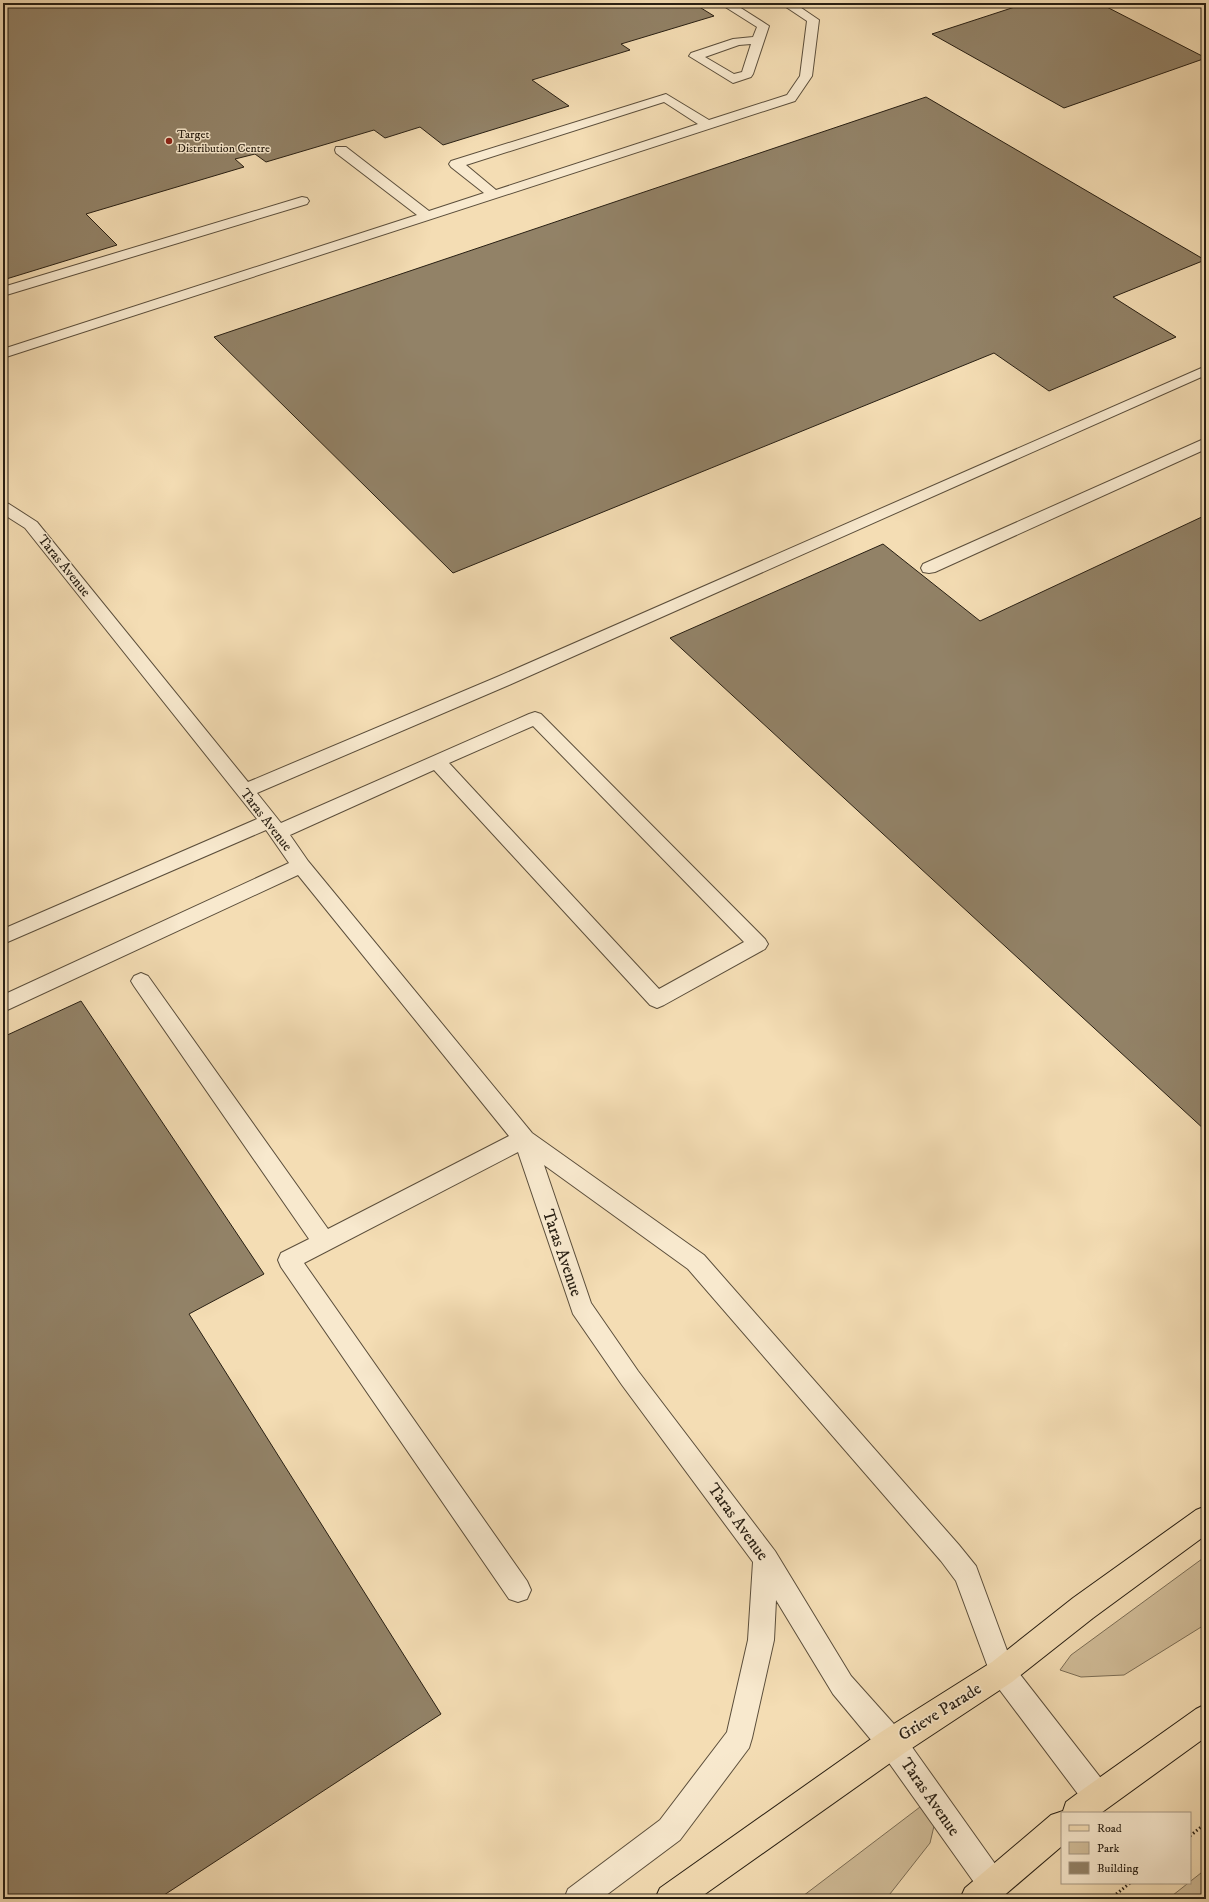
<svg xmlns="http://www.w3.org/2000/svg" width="1209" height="1902" viewBox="0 0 1209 1902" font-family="'IM FELL DW Pica',serif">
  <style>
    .green { fill: #d1bd99; stroke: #7c6e56 }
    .building { fill: #928267; stroke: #281f13 }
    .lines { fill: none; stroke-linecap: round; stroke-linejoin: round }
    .lane-casing { stroke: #5b4e3b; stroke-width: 2 }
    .primary-casing { stroke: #281f13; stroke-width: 2 }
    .path { stroke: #281f13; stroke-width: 3; stroke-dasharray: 1.5 2.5; stroke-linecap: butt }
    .lane { fill: #f8e9ce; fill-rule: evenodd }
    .primary { fill: #f4ddb4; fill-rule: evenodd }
    .poi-dot { fill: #8f2418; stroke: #f8e9ce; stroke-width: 1.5 }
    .labels { text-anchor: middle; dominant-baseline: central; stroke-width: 3; stroke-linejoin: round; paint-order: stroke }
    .far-poi-label { font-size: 12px; fill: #281f13; stroke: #f8e9ce; text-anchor: start }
    .street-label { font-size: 14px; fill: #281f13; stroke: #f8e9ce }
    .near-street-label { font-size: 17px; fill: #281f13; stroke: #f8e9ce }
  </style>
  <rect width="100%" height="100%" fill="#f4ddb4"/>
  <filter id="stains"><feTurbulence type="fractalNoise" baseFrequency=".005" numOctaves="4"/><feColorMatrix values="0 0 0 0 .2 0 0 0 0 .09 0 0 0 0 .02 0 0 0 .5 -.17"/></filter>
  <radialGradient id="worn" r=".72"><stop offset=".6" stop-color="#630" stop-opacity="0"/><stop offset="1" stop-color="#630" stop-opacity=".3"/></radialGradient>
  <g class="green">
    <path d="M1206 1556V1624L1124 1675 1081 1677 1060 1670 1071 1655Z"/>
    <path d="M920 1807 927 1812 934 1826 930 1843 886 1899H799Z"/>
    <path d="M1206 1869V1899H1168Z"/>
  </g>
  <g class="building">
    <path d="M3 3H693L714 16 621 44 630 50 532 80 569 106 443 145 420 127 385 138 374 130 266 162 255 154 235 159 244 167 86 214 117 245 3 280Z"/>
    <path d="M1027 3H1099L1206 58 1064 108 932 34Z"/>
    <path d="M926 97 1205 260 1113 297 1176 337 1049 391 994 353 453 573 214 337Z"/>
    <path d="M1206 515V1131L670 638 883 544 980 621Z"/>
    <path d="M81 1001 264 1274 189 1314 441 1714 158 1899H3V1037Z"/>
  </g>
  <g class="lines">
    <defs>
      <g id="lane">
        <path d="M719 3H733L769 26 753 74 751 77 733 83 689 56 691 53 733 39 753 37 757 27ZM751 44 742 72 734 74 705 57 739 45Z"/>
        <path d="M780 3H794L819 20 812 76 795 101 3 358V349L417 215 336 153 335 150 336 147H346L429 211 484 193 451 167 449 164 451 161 666 94 709 120 787 95 800 76 807 21ZM664 102 698 124 496 190 466 165Z"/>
        <path d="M302 197 307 198 309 201 307 204 3 296V287Z"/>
        <path d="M1206 366V375L509 685 257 793 281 823 529 714 535 712 541 714 765 939 768 944 765 949 664 1005 657 1008 650 1005 434 770 290 835 308 861 532 1133 704 1255 959 1545 976 1566 1012 1664 1107 1786 1111 1796 1107 1806 1097 1810 1087 1806 993 1681 956 1581 941 1561 688 1269 544 1165 591 1303 638 1371 775 1551 851 1676 902 1733 1003 1875 1007 1885 1003 1895 993 1899 983 1895 882 1753 833 1694 776 1600 774 1640 752 1738 749 1748 680 1840 601 1899H564L568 1889 660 1820 727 1732 748 1640 753 1562 622 1385 573 1314 518 1152 304 1263 527 1581 531 1590 527 1599 518 1602 509 1599 281 1267 278 1260 281 1253 309 1239 134 986 131 981 134 976 141 973 148 976 328 1229 509 1136 298 875 3 1012V995L289 863 266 830 3 944V929L257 819 25 528 3 514V502L9 504 37 522 248 782 497 677ZM533 726 744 942 659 989 449 763Z"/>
        <path d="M1206 438V449L935 572 929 573 923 572 921 568 923 564Z"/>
      </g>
      <g id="primary">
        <path d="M1206 1506V1535L1093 1618 1012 1682 903 1754 698 1899H655L660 1888 881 1732 992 1662 1073 1598 1196 1510Z"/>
        <path d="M1206 1704V1737L1101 1813H1062V1846L1000 1899H960L965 1888 1051 1815 1063 1811 1066 1802 1082 1790 1196 1709Z"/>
      </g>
    </defs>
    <use href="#lane" class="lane-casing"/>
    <use href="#primary" class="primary-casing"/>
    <g class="path">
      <path d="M1190 1836 1206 1823"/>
      <path d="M1110 1899 1130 1883"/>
    </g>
    <use href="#lane" class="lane"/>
    <use href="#primary" class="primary"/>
  </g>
  <circle class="poi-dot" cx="169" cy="141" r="4"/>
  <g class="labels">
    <g class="far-poi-label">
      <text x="177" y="134">Target<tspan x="177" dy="14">Distribution Centre</tspan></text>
    </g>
    <g class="street-label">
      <text transform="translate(64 566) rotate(51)">Taras Avenue</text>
      <text transform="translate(266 820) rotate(52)">Taras Avenue</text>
    </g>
    <g class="near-street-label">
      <text transform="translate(562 1253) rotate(71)">Taras Avenue</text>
      <text transform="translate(738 1522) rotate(54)">Taras Avenue</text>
      <text transform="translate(940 1712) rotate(-32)">Grieve Parade</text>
      <text transform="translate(930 1797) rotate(55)">Taras Avenue</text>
    </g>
  </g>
  <rect width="1209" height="1902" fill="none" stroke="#f4ddb4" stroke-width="16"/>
  <rect x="4" y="4" width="1201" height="1894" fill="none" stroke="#281f13" stroke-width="2"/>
  <rect x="8" y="8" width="1193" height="1886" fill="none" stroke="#281f13"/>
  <rect x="1061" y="1812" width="130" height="72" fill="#f8e9ce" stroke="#a59883"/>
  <rect x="1069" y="1825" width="20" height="6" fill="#f4ddb4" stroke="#a59883"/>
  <text x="1097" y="1832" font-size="12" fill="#281f13">Road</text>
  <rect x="1069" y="1842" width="20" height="12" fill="#d1bd99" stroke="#a59883"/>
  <text x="1097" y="1852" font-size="12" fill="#281f13">Park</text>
  <rect x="1069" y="1862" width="20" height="12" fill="#928267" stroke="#a59883"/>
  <text x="1097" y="1872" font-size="12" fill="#281f13">Building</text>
  <rect width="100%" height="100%" filter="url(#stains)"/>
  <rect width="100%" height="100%" fill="url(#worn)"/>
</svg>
